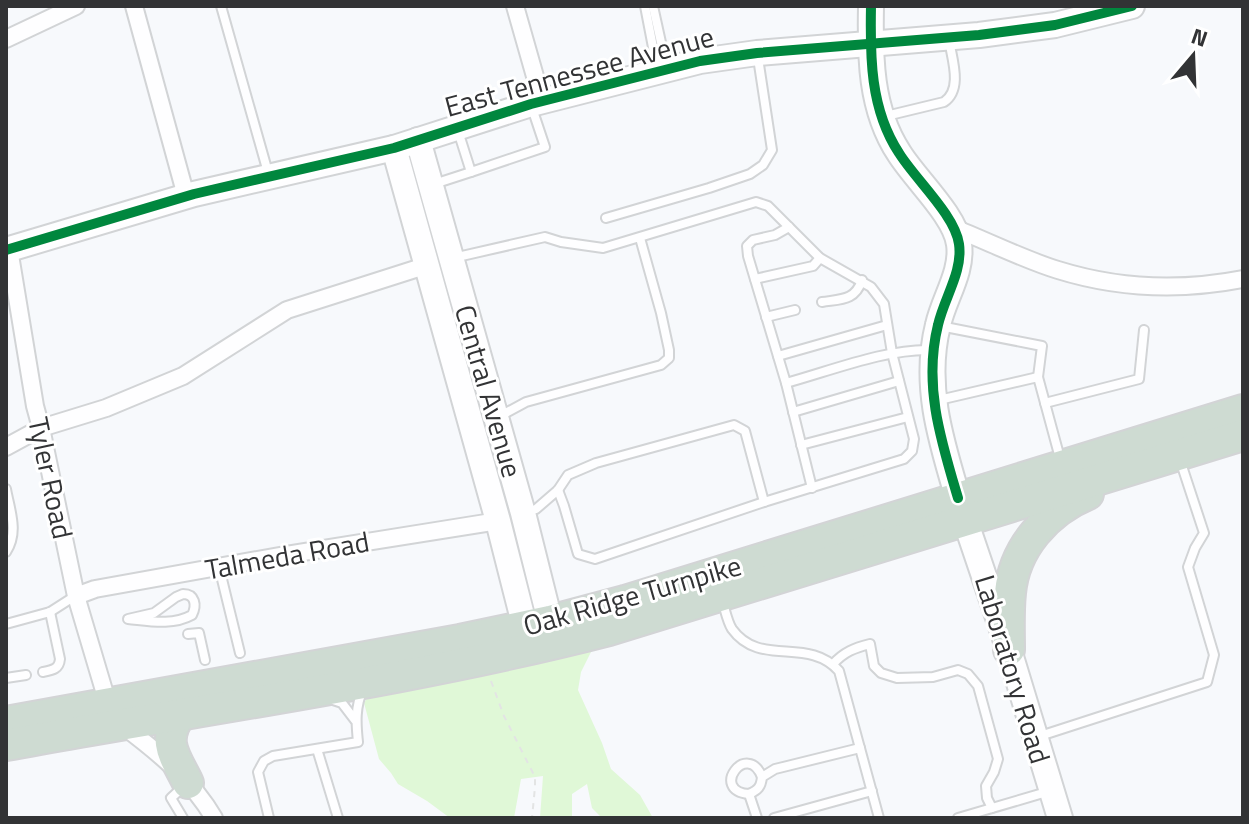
<svg xmlns="http://www.w3.org/2000/svg" width="1249" height="824" viewBox="0 0 1249 824" font-family="'Titillium Web',sans-serif">
  <style>
    .green { fill: #e0f8d7 }
    .lines { fill: none; stroke-linecap: round; stroke-linejoin: round }
    .lane-casing { stroke: #d2d4d6; stroke-width: 12 }
    .street-casing { stroke: #d2d4d6; stroke-width: 20 }
    .secondary-casing { stroke: #d2d4d6; stroke-width: 28 }
    .highway-casing { stroke: #d3d4d6; stroke-width: 34 }
    .path { stroke: #e3e4e4; stroke-width: 2; stroke-dasharray: 6 6; stroke-linecap: butt }
    .lane { stroke: #fefeff; stroke-width: 8 }
    .street { stroke: #fefeff; stroke-width: 16 }
    .secondary { stroke: #fefeff; stroke-width: 24 }
    .highway { stroke: #cedbd2; stroke-width: 30 }
    .cycleway-casing { stroke: #fff; stroke-width: 15 }
    .cycleway { stroke: #00873e; stroke-width: 10 }
    .labels { text-anchor: middle; dominant-baseline: central; stroke-width: 6; stroke-linejoin: round; paint-order: stroke }
    .street-label { font-size: 28px; fill: #323335; stroke: #fff }
  </style>
  <rect width="100%" height="100%" fill="#f7f9fc"/>
  <path class="green" d="M587 651 591 652 581 672 578 690 602 743 611 769 640 795 653 818H602L592 808 587 784 572 794V818H540L543 776 521 779 514 818H450L427 801 398 784 391 773 379 759 364 703 369 695 380 691 488 674 545 659Z"/>
  <g class="lines">
    <defs>
      <g id="lane">
        <path d="M221 6 269 176"/>
        <path d="M645 6 657 68"/>
        <path d="M653 6 666 65"/>
        <path d="M886 116 944 102C963 89 952 59 949 40"/>
        <path d="M458 131 471 172 545 147 532 108"/>
        <path d="M434 184 471 172"/>
        <path d="M606 218 709 188 750 174 763 165 772 150 758 58"/>
        <path d="M789 227 775 235 753 240 747 246 748 256 786 383 812 488"/>
        <path d="M453 258 545 237 561 242 603 248 756 202 768 206 820 258 871 287 884 304 892 353 914 439 912 451 904 459 764 502 595 559 578 554 564 506 558 490"/>
        <path d="M755 279 813 266 820 258"/>
        <path d="M822 302C841 299 855 301 862 280"/>
        <path d="M766 317 795 310"/>
        <path d="M940 326 1042 346 1038 377"/>
        <path d="M778 356 887 325"/>
        <path d="M786 383C830 371 888 348 932 350"/>
        <path d="M939 400 1038 377 1061 462"/>
        <path d="M1045 403 1139 379 1144 330"/>
        <path d="M793 412 899 381"/>
        <path d="M500 416 526 402 661 365 669 358V350L661 313 640 238"/>
        <path d="M801 445 908 417"/>
        <path d="M6 489C10 511 19 532 6 552"/>
        <path d="M524 513 536 509 558 490 568 475 596 463 734 425 745 431 764 502"/>
        <path d="M219 567 240 653"/>
        <path d="M183 594C195 594 197 605 192 615 172 626 149 621 128 619L154 613 176 597Z"/>
        <path d="M722 600C725 609 727 621 732 629 760 668 808 636 839 671L879 818"/>
        <path d="M6 624 50 612 75 596"/>
        <path d="M188 634 199 633 205 660"/>
        <path d="M833 664C844 652 854 648 870 644L874 666 881 673 897 678 933 677 958 670 968 674 978 686 998 759 994 772 986 786 987 798 992 808"/>
        <path d="M43 672C53 670 59 669 60 659L50 612"/>
        <path d="M6 678 26 675"/>
        <path d="M333 700 342 703 355 720"/>
        <path d="M1040 736 1207 682 1214 655 1188 567 1195 548 1204 533 1180 460"/>
        <path d="M317 749 338 818"/>
        <path d="M749 794C709 791 747 740 762 777"/>
        <path d="M183 818 171 798 184 786"/>
        <path d="M269 818 258 772 264 761 273 756 358 742C356 723 355 707 363 689"/>
        <path d="M757 818 749 794C758 790 761 787 762 777L775 769 860 748"/>
        <path d="M774 818 872 791"/>
        <path d="M958 818 1050 791"/>
      </g>
      <g id="street">
        <path d="M134 6 186 196"/>
        <path d="M515 6 542 101"/>
        <path d="M6 39 76 6"/>
        <path d="M954 228C987 241 1025 260 1058 270 1119 289 1181 291 1243 279"/>
        <path d="M9 249 35 406 41 428 76 596 108 704"/>
        <path d="M6 447 41 428 106 408 183 376 287 310 428 265"/>
        <path d="M76 596 95 589 285 555 498 521"/>
        <path d="M122 725C158 752 191 779 214 818"/>
      </g>
      <g id="secondary">
        <path d="M871 6C870 56 870 109 899 153 915 179 955 215 959 244 963 272 944 298 938 325 923 385 941 441 958 498"/>
        <path d="M418 140 523 513 554 637"/>
        <path d="M394 148 498 521 529 643"/>
        <path d="M6 250 194 194 394 148 531 104 700 61 757 53 979 35 1055 25 1132 6"/>
        <path d="M965 520 1009 650 1060 818"/>
      </g>
      <g id="highway">
        <path d="M1009 650C1009 631 1008 612 1010 593 1014 548 1047 511 1088 494"/>
        <path d="M180 715C161 742 175 756 188 783"/>
        <path d="M6 722 460 640 550 621 625 601 1243 410"/>
        <path d="M6 745C207 708 411 681 609 630L1243 435"/>
      </g>
    </defs>
    <use href="#lane" class="lane-casing"/>
    <use href="#street" class="street-casing"/>
    <use href="#secondary" class="secondary-casing"/>
    <use href="#highway" class="highway-casing"/>
    <path class="path" d="M491 681 504 716 535 777V787L532 818"/>
    <use href="#lane" class="lane"/>
    <use href="#street" class="street"/>
    <use href="#secondary" class="secondary"/>
    <use href="#highway" class="highway"/>
    <defs>
      <g id="cycleway">
        <path d="M871 6C870 56 870 109 899 153 915 179 955 215 959 244 963 272 944 298 938 325 923 385 941 441 958 498"/>
        <path d="M6 250 194 194 394 148 531 104 700 61 757 53 979 35 1055 25 1132 6"/>
      </g>
    </defs>
    <use href="#cycleway" class="cycleway-casing"/>
    <use href="#cycleway" class="cycleway"/>
  </g>
  <g class="labels">
    <g class="street-label">
      <text transform="translate(579 71) rotate(-15)">East Tennessee Avenue</text>
      <text transform="translate(489 391) rotate(74)">Central Avenue</text>
      <text transform="translate(51 478) rotate(78)">Tyler Road</text>
      <text transform="translate(287 555) rotate(-10)">Talmeda Road</text>
      <text transform="translate(632 595) rotate(-16)">Oak Ridge Turnpike</text>
      <text transform="translate(1013 669) rotate(73)">Laboratory Road</text>
    </g>
  </g>
  <rect width="1249" height="824" fill="none" stroke="#323335" stroke-width="16"/>
  <g transform="translate(1193 56) rotate(19)" stroke="#ffffff" stroke-width="6" paint-order="stroke">
  <path d="M0-6L14 30L0 20L-14 30Z" fill="#323335"/>
  <text y="-12" font-size="22" font-weight="bold" text-anchor="middle" fill="#323335">N</text>
  </g>
</svg>
